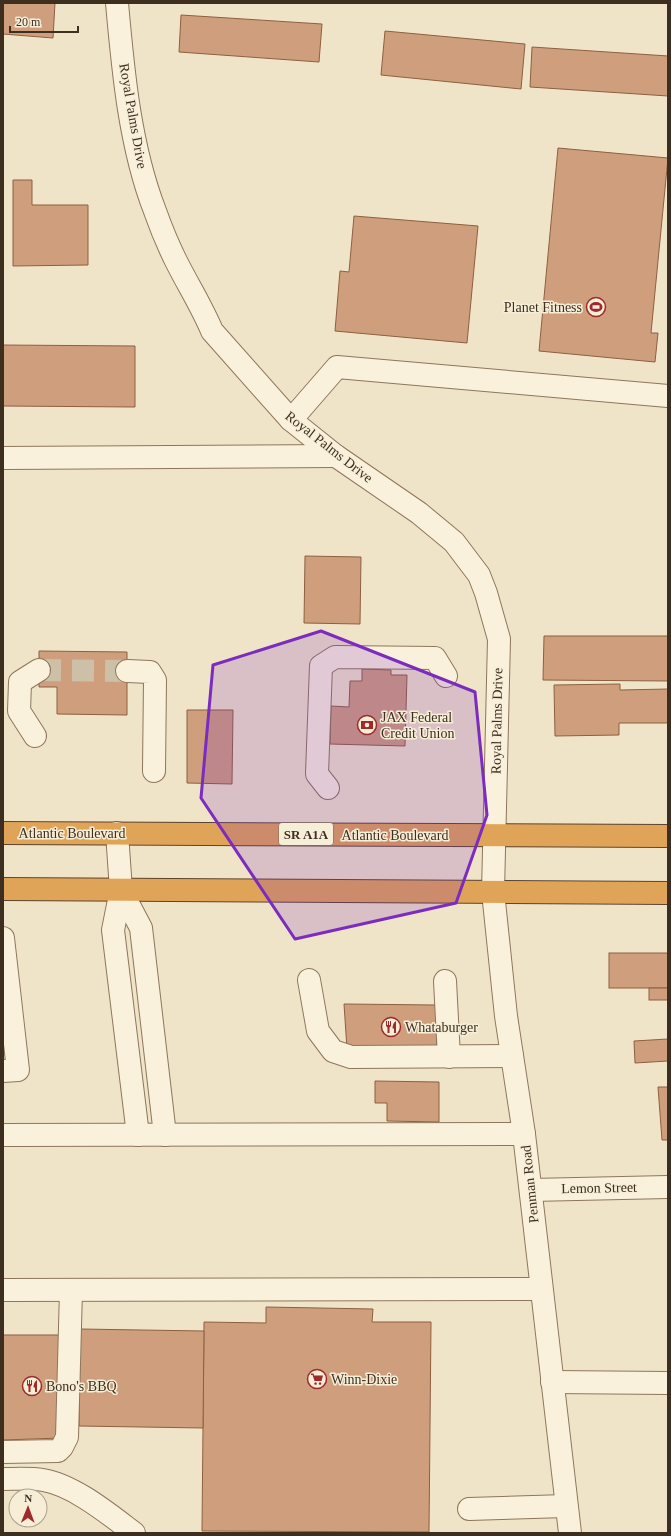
<svg xmlns="http://www.w3.org/2000/svg" width="671" height="1536" viewBox="0 0 671 1536" font-family="'Times New Roman',serif">
  <style>
    .building { fill: #cf9f7d; stroke: #8d5f41 }
    .lines { fill: none; stroke-linecap: round; stroke-linejoin: round }
    .minor-tunnel { stroke: #ccc0a6; stroke-width: 22; stroke-dasharray: 22 11; stroke-linecap: butt }
    .minor-casing { stroke: #8d765c; stroke-width: 24 }
    .highway-casing { stroke: #5b4430; stroke-width: 24 }
    .minor { stroke: #faf1dc; stroke-width: 22 }
    .highway { stroke: #e0a458; stroke-width: 22 }
    .marked { fill: #7b2cbf; fill-opacity: 0.2; stroke: #7b2cbf; stroke-width: 3; stroke-linejoin: round }
    .labels { text-anchor: middle; dominant-baseline: central; stroke-width: 3; stroke-linejoin: round; paint-order: stroke }
    .shield { fill: #f7eed8; stroke: #756857; stroke-width: 1 }
    .shield-label { font-size: 13px; font-weight: bold; fill: #3d2e20 }
    .street-label { font-size: 14px; fill: #3d2e20; stroke: #f7eed8 }
    .poi-label { font-size: 14px; fill: #3d2e20; stroke: #f7eed8; text-anchor: start }
  </style>
  <rect width="100%" height="100%" fill="#f0e4c8"/>
  <g class="building">
    <path d="M3 3H55L53 38 3 34Z"/>
    <path d="M181 15 322 24 319 62 179 52Z"/>
    <path d="M385 31 525 44 521 89 381 75Z"/>
    <path d="M532 47 668 56V96L530 87Z"/>
    <path d="M558 148 668 158 651 333H658L655 362 539 351Z"/>
    <path d="M13 180H32V205H88V265L13 266Z"/>
    <path d="M354 216 478 226 467 343 335 331 340 271 349 272Z"/>
    <path d="M3 345 135 346V407L3 406Z"/>
    <path d="M305 556 361 557 360 624 304 623Z"/>
    <path d="M544 636H668V681L543 680Z"/>
    <path d="M39 651 127 652V715L57 714V687H39Z"/>
    <path d="M362 669 391 670V675H407L405 746 330 744 331 706 349 707 350 681H362Z"/>
    <path d="M620 684V690L668 689V723H619V735L555 736 554 685Z"/>
    <path d="M187 710H233L232 784 187 783Z"/>
    <rect x="609" y="953" width="59" height="35"/>
    <rect x="649" y="988" width="19" height="12"/>
    <path d="M344 1004 436 1005 437 1054 347 1049Z"/>
    <path d="M668 1039V1061L635 1063 634 1041Z"/>
    <path d="M375 1081 439 1082V1122L387 1121V1103H375Z"/>
    <path d="M658 1087H668V1140H662Z"/>
    <path d="M266 1307 373 1309 372 1322H431L429 1532 202 1531 204 1322 266 1323Z"/>
    <path d="M80 1329 204 1331 203 1428 79 1426Z"/>
    <path d="M3 1335H61V1438L3 1440Z"/>
  </g>
  <g class="lines">
    <path class="minor-tunnel" d="M39 670 127 671"/>
    <defs>
      <g id="minor">
        <path d="M117 3C123 71 130 147 155 211 161 228 168 245 176 261 188 285 202 307 212 331L291 420 336 456 419 513 454 542 479 575 486 593 499 639 493 892 506 1016 524 1134 570 1533"/>
        <path d="M291 420 337 367 668 396"/>
        <path d="M3 458 336 456"/>
        <path d="M127 671 150 672 155 680 154 771"/>
        <path d="M35 736 19 711 20 682 39 670"/>
        <path d="M328 788 317 774 321 666 335 657 435 658 446 676"/>
        <path d="M117 833 121 890 113 930 138 1135"/>
        <path d="M121 890 141 928 165 1135"/>
        <path d="M3 938 18 1070 3 1071"/>
        <path d="M309 980 318 1031 333 1051 351 1057 512 1056"/>
        <path d="M445 981 449 1057"/>
        <path d="M3 1135 524 1134"/>
        <path d="M531 1190 668 1187"/>
        <path d="M3 1290 541 1289"/>
        <path d="M552 1382 668 1383"/>
        <path d="M3 1452 58 1451 62 1447 67 1437 71 1290"/>
        <path d="M3 1479C16 1479 30 1478 43 1480 74 1485 110 1515 134 1533"/>
        <path d="M469 1509 566 1506"/>
      </g>
      <g id="highway">
        <path d="M3 833 668 836"/>
        <path d="M3 889 668 893"/>
      </g>
    </defs>
    <use href="#minor" class="minor-casing"/>
    <use href="#highway" class="highway-casing"/>
    <use href="#minor" class="minor"/>
    <use href="#highway" class="highway"/>
  </g>
  <path class="marked" d="M321 631 475 692 487 815 456 903 295 939 201 798 213 665Z"/>
  <defs>
    <symbol id="stadium-ring" viewBox="-11 -11 22 22"><circle r="9.5" fill="#f7eed8" stroke="#9e2a2b" stroke-width="1.5"/><path d="M0-5a6.5 5 0 1 0 0 10a6.5 5 0 1 0 0-10ZM-3.5-1.8h7v3.6h-7Z" fill="#9e2a2b"/></symbol>
    <symbol id="bank-ring" viewBox="-11 -11 22 22"><circle r="9.5" fill="#f7eed8" stroke="#9e2a2b" stroke-width="1.5"/><path d="M-6-4H6V4H-6ZM0-2.3a2.3 2.3 0 1 0 0 4.6a2.3 2.3 0 1 0 0-4.6Z" fill="#9e2a2b"/></symbol>
    <symbol id="restaurant-ring" viewBox="-11 -11 22 22"><circle r="9.5" fill="#f7eed8" stroke="#9e2a2b" stroke-width="1.5"/><path d="M-5-6h1v4h1v-4h1v4h1v-4h1v5L-1.5 .5V6h-2V.5L-5-1ZM5-6V6H3V1.5H1.5Q1.5-4 5-6Z" fill="#9e2a2b"/></symbol>
    <symbol id="supermarket-ring" viewBox="-11 -11 22 22"><circle r="9.5" fill="#f7eed8" stroke="#9e2a2b" stroke-width="1.5"/><path d="M-6-5.5h2.5l.6 2H6L4.5 2H-2.5L-4.4-4H-6ZM-1.5 3.2a1.3 1.3 0 1 0 .1 0ZM3 3.2a1.3 1.3 0 1 0 .1 0Z" fill="#9e2a2b"/></symbol>
  </defs>
  <g fill-rule="evenodd">
    <use href="#stadium-ring" x="585" y="296" width="22" height="22"/>
    <use href="#bank-ring" x="356" y="714" width="22" height="22"/>
    <use href="#restaurant-ring" x="380" y="1016" width="22" height="22"/>
    <use href="#supermarket-ring" x="306" y="1368" width="22" height="22"/>
    <use href="#restaurant-ring" x="21" y="1375" width="22" height="22"/>
  </g>
  <g class="labels">
    <rect class="shield" x="279" y="823" width="54" height="22" rx="3"/>
    <g class="shield-label">
      <text x="306" y="834">SR A1A</text>
    </g>
    <g class="street-label">
      <text transform="translate(133 116) rotate(80)">Royal Palms Drive</text>
      <text transform="translate(329 447) rotate(38)">Royal Palms Drive</text>
      <text transform="translate(497 721) rotate(-89)">Royal Palms Drive</text>
      <text x="72" y="833">Atlantic Boulevard</text>
      <text x="395" y="835">Atlantic Boulevard</text>
      <text transform="translate(530 1184) rotate(-96)">Penman Road</text>
      <text transform="translate(599 1188) rotate(-1)">Lemon Street</text>
    </g>
    <g class="poi-label">
      <text x="582" y="307" text-anchor="end">Planet Fitness</text>
      <text x="381" y="717">JAX Federal<tspan x="381" dy="16">Credit Union</tspan></text>
      <text x="405" y="1027">Whataburger</text>
      <text x="331" y="1379">Winn-Dixie</text>
      <text x="46" y="1386">Bono's BBQ</text>
    </g>
  </g>
  <rect width="671" height="1536" fill="none" stroke="#3d2e20" stroke-width="8"/>
  <g transform="translate(28 1508) rotate(1)"><circle r="19" fill="#f7eed8" stroke="#ada18e"/>
  <path d="M0-3L7 15L0 10L-7 15Z" fill="#9e2a2b"/>
  <text y="-6" font-size="11" font-weight="bold" text-anchor="middle" fill="#3d2e20">N</text>
  </g>
  <path d="M10 26v6h68v-6" fill="none" stroke="#3d2e20" stroke-width="2"/>
  <text x="16" y="26" font-size="12" fill="#3d2e20" stroke="#f7eed8" stroke-width="3" paint-order="stroke">20 m</text>
</svg>
